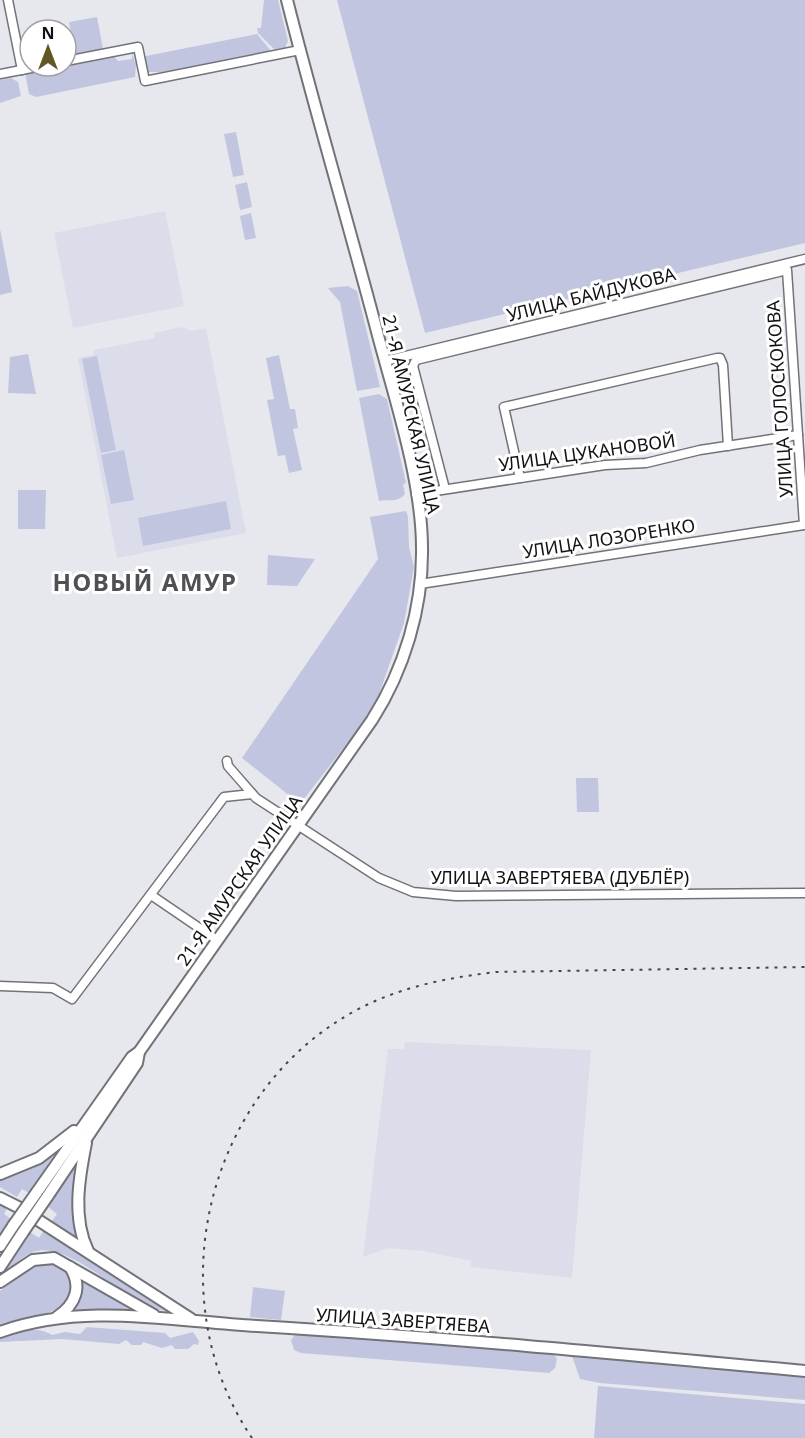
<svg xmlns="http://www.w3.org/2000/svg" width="805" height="1438" viewBox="0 0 805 1438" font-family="'Noto Sans',sans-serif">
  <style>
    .built { fill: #dbddea }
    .green { fill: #c1c5df }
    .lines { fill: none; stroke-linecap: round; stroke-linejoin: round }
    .minor-casing { stroke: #727378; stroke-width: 11 }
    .major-casing { stroke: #727378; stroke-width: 14 }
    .minor { stroke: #fff; stroke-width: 8 }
    .major { stroke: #fff; stroke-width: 10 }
    .rail { stroke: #454548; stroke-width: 2; stroke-dasharray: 3 6; stroke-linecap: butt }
    .major-bridge-casing { stroke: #727378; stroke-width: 14; stroke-linecap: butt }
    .major-bridge { stroke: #fff; stroke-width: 10 }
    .labels { text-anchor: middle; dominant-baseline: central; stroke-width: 6; stroke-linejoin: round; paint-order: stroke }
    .street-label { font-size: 18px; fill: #121214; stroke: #fff }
    .district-label { font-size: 24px; font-weight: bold; letter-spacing: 1.5px; fill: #4f5054; stroke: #fff }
  </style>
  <rect width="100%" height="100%" fill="#e7e8ee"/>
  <g class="built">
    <path d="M165 211 184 306 73 328 54 233Z"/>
    <path d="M182 327 192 331 206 328 246 533 117 558 78 358 93 355 94 350 155 338 154 333Z"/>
    <path d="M405 1042 591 1050 572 1278 471 1267V1261L424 1251 388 1248 363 1257 388 1049H404Z"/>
  </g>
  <g class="green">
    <path d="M264 0H278L288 41 285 48 274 49 258 33 257 28H261Z"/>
    <path d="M337 0H805V243L425 333Z"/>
    <path d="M97 17 103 49 75 55 69 22Z"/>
    <path d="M257 34 271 51 163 72H147L143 57 146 56Z"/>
    <path d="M132 53 136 64 135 77 36 97 29 94 25 73 44 68 50 74 65 71 66 65 113 55 118 61 132 59Z"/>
    <path d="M11 78 18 82 21 96 0 103V80Z"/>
    <path d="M236 132 244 175 233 177 224 134Z"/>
    <path d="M247 182 252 207 240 210 235 185Z"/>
    <path d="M251 213 256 238 245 240 240 216Z"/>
    <path d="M0 229 12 292 0 295Z"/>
    <path d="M348 286 357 291 380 387 357 391 340 302 328 288Z"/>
    <path d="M28 354 36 394 8 393 10 357Z"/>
    <path d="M279 355 290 409H295L298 428 293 429 302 470 289 473 285 455 278 456 267 400 274 399 266 358Z"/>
    <path d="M97 356 116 450 101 453 82 359Z"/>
    <path d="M379 394 387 399 406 483 403 484 405 494C398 503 388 499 379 501L359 398Z"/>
    <path d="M124 450 134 500 111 504 101 455Z"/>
    <path d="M18 490H46L45 529H18Z"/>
    <path d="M226 501 231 529 143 546 138 518Z"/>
    <path d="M406 511 408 517 409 547 414 567 404 623 378 697 356 732 300 804 242 758 378 559 370 517Z"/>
    <path d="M268 555 315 559 297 586 267 585Z"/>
    <path d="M576 778H598L599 812H577Z"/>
    <path d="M58 1149 29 1193 22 1189 17 1197 0 1187V1178Z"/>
    <path d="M77 1162 75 1208 77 1237 52 1221 57 1214 47 1206Z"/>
    <path d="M0 1205 7 1208 4 1214 11 1219 0 1236Z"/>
    <path d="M44 1230 165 1311C124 1304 71 1239 33 1252 22 1256 13 1268 3 1272L30 1232 39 1238Z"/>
    <path d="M52 1263C61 1266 70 1273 71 1283 77 1317 22 1317 0 1324V1291L36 1264Z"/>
    <path d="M80 1278 135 1313H71Z"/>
    <path d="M253 1287 285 1291 281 1320 250 1317Z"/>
    <path d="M87 1327 165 1333 170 1338 193 1332 199 1341 198 1345 194 1344 188 1349H175L172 1345 162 1348 143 1342 141 1345H132L126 1340 119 1344 62 1339 0 1342V1337C15 1331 38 1325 52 1335L65 1332 80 1334Z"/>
    <path d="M308 1334 552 1352 557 1359 555 1368 549 1373 301 1353 294 1350 291 1340 295 1335Z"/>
    <path d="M572 1356 805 1377V1400L600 1383 580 1379Z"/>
    <path d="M598 1386 805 1404V1438H594Z"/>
  </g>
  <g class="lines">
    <defs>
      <g id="minor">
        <path d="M8 0 22 70"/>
        <path d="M66 61 138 47 145 81 300 50"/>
        <path d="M0 74 42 66"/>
        <path d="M385 361 805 259"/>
        <path d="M520 478 504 407 717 358H720L723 365 728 446"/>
        <path d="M416 494 605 465 646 463 700 450 798 435"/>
        <path d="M420 584 804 525 787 270 416 360 413 366 445 489"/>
        <path d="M227 761 228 766 256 798 379 878 413 892 456 896 805 893"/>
        <path d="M151 895 217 940"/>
        <path d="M0 986 53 988 72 999 224 797 252 794"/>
      </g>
      <g id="major">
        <path d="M86 1143C79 1178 72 1218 88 1251"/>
        <path d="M0 1174 39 1158 74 1131"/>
        <path d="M37 1192 132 1057 139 1052 372 720C404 670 423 608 422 548 422 484 397 405 380 343 350 228 316 115 287 0"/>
        <path d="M47 1197 137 1063 139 1052"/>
        <path d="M0 1198 18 1207"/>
        <path d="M38 1220 191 1319"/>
        <path d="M0 1246 13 1226"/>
        <path d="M0 1267 23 1232"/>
        <path d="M0 1282 33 1260 54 1258 154 1315"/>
        <path d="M57 1317C75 1305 83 1287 70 1267"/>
        <path d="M0 1332C84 1302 170 1321 257 1326 440 1337 622 1354 805 1371"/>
      </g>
    </defs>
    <use href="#minor" class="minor-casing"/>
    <use href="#major" class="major-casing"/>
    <use href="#minor" class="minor"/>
    <use href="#major" class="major"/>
    <path class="rail" d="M252 1438C157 1298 205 1094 353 1012 398 987 446 978 496 972L805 967"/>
    <defs>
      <g id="major-bridge">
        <path d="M13 1226 37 1192"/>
        <path d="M23 1232 47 1197"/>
      </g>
    </defs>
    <use href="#major-bridge" class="major-bridge-casing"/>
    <use href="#major-bridge" class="major-bridge"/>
  </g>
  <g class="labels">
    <g class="street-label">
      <text transform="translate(591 294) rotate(-14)">УЛИЦА БАЙДУКОВА</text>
      <text transform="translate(779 399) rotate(-94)">УЛИЦА ГОЛОСКОКОВА</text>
      <text transform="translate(412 414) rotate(77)">21-Я АМУРСКАЯ УЛИЦА</text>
      <text transform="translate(587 452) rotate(-8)">УЛИЦА ЦУКАНОВОЙ</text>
      <text transform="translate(609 538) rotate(-9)">УЛИЦА ЛОЗОРЕНКО</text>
      <text x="560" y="877">УЛИЦА ЗАВЕРТЯЕВА (ДУБЛЁР)</text>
      <text transform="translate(239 880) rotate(-55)">21-Я АМУРСКАЯ УЛИЦА</text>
      <text transform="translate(403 1320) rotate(4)">УЛИЦА ЗАВЕРТЯЕВА</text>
    </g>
    <g class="district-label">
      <text x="145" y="581">НОВЫЙ АМУР</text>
    </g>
  </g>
  <g transform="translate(48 48)"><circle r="28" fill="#ffffff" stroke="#a0a0a1" stroke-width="1.5"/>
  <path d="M0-4.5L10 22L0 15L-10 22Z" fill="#615724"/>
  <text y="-9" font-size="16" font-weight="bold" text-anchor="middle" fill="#121214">N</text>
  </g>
</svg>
